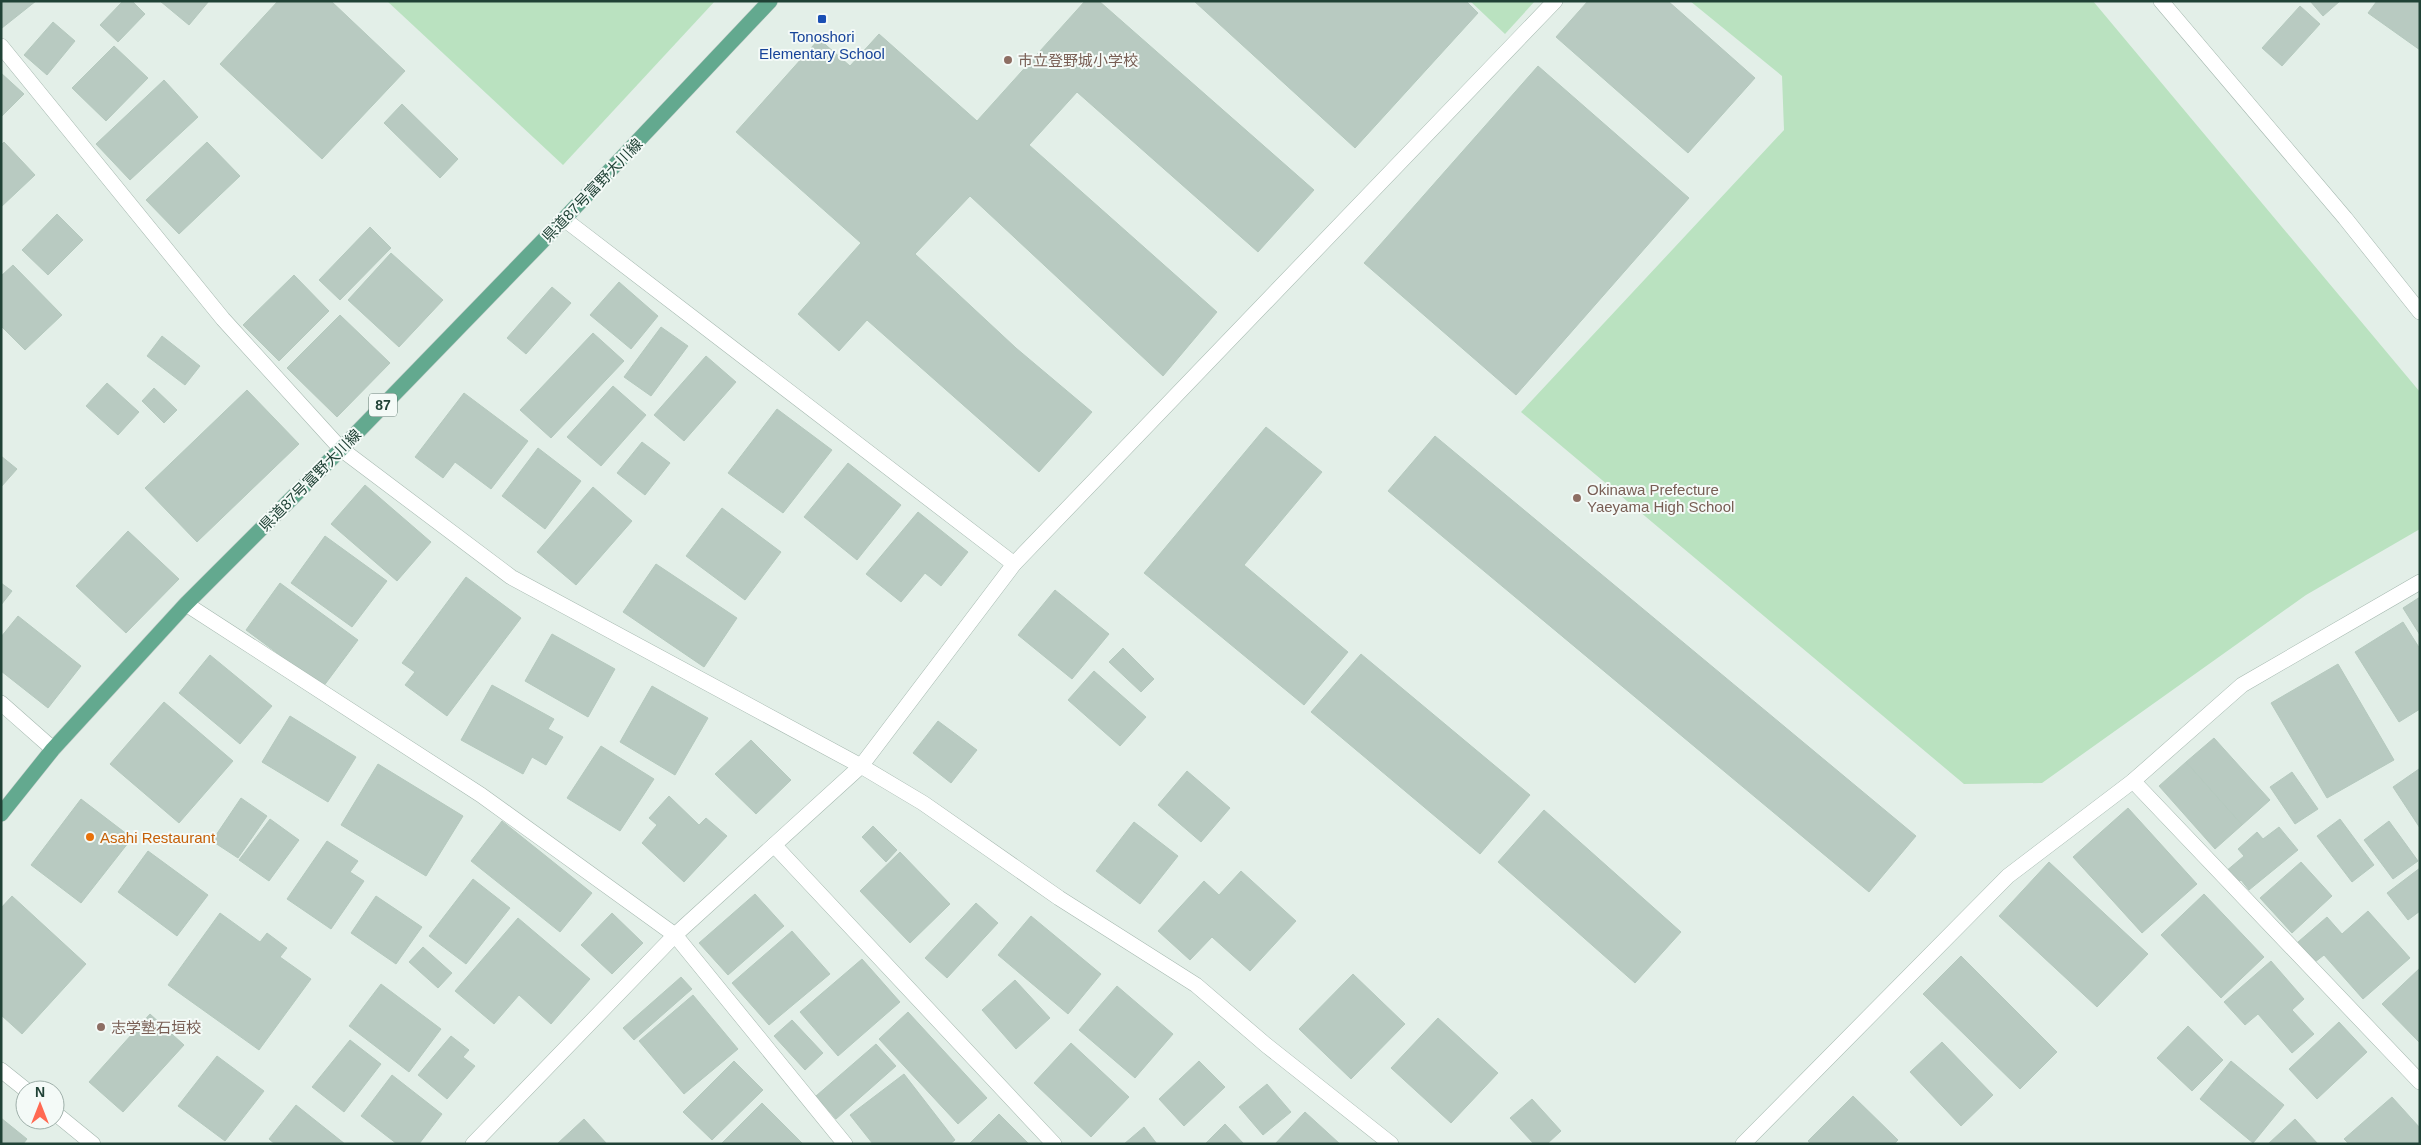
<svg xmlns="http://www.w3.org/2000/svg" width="2421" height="1145" viewBox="0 0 2421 1145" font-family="Arial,'Noto Sans JP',sans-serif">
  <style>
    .green { fill: #bae2c0 }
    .building { fill: #b8cac1; stroke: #b5c9be }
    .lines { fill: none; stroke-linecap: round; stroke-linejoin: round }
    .minor-casing { stroke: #a5b8af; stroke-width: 16 }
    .tertiary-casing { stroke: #a5b8af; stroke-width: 16 }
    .primary-casing { stroke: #c1cac7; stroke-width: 16 }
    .minor { stroke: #fff; stroke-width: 15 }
    .tertiary { stroke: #fff; stroke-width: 15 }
    .primary { stroke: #63a98f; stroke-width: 15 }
    .transit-dot { fill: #1a4fb4; stroke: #f4faf7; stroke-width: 2 }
    .education-dot { fill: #8d6e63; stroke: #f4faf7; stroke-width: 2 }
    .food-dot { fill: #e8710a; stroke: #f4faf7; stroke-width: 2 }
    .labels { text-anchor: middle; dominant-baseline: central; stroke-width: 4; stroke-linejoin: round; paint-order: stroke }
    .shield { fill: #f4faf7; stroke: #607970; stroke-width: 1 }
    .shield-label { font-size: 14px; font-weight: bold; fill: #204236 }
    .transit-label { font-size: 15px; fill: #164399; stroke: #f4faf7 }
    .education-label { font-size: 15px; fill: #785e54; stroke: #f4faf7; text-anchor: start }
    .street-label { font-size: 15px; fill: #204236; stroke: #f4faf7 }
    .food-label { font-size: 15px; fill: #c56008; stroke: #f4faf7; text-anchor: start }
  </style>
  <rect width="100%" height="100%" fill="#e3efe8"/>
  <g class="green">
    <path d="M387 1H715L563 165Z"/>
    <path d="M1470 1H1535L1505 34Z"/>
    <path d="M1690 1H2093L2420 392V529L2306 595 2042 783 1964 784 1521 412 1784 130 1782 76Z"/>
  </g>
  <g class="building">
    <path d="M1 1H36L2 28Z"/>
    <path d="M123 1H132L145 14 118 42 100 25Z"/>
    <path d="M160 1H209L189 25Z"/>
    <path d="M278 1H331L405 71 322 159 220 64Z"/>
    <path d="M1085 1H1099L1314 190 1258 252 1077 92 1029 145 1217 312 1163 376 970 196 915 254 1016 348 1092 412 1039 472 867 320 839 351 798 314 861 243 736 132 819 39 850 66 879 34 977 121Z"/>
    <path d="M1194 1H1466L1478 13 1355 148Z"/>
    <path d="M1588 1H1668L1755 78 1688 153 1556 37Z"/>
    <path d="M2310 1H2340L2323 16Z"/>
    <path d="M2377 1H2420V50L2368 13Z"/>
    <path d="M2300 6 2320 24 2282 66 2262 48Z"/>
    <path d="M53 22 75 41 47 75 24 55Z"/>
    <path d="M114 46 148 78 106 121 72 88Z"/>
    <path d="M1538 66 1689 198 1516 395 1364 263Z"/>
    <path d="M1 73 24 94 1 117Z"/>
    <path d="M164 80 198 117 130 180 96 144Z"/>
    <path d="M402 104 458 159 440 178 384 123Z"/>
    <path d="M4 142 35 175 1 207V145Z"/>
    <path d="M207 142 240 176 179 234 146 200Z"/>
    <path d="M57 214 83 240 48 275 22 250Z"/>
    <path d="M370 227 391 248 340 300 319 280Z"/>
    <path d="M391 253 443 300 399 347 348 300Z"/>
    <path d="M13 265 62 315 25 350 1 326V276Z"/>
    <path d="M294 275 329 311 279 361 243 325Z"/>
    <path d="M619 282 658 316 631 349 590 315Z"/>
    <path d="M552 287 571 303 526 354 507 338Z"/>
    <path d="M340 315 390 363 337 417 287 368Z"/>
    <path d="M661 327 688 346 651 396 624 377Z"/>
    <path d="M593 333 624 361 551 438 520 410Z"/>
    <path d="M162 336 200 366 185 385 147 356Z"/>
    <path d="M706 356 736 382 684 441 654 415Z"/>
    <path d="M107 383 139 412 118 435 86 406Z"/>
    <path d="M613 386 646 415 601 466 567 437Z"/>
    <path d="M154 388 177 410 164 423 142 401Z"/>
    <path d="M247 390 299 444 197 542 145 488Z"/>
    <path d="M464 393 528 441 491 489 455 462 443 478 415 457Z"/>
    <path d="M777 409 832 450 783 513 728 473Z"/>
    <path d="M1266 427 1322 472 1244 565 1348 652 1304 705 1144 573Z"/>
    <path d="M1435 436 1916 836 1869 892 1388 491Z"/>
    <path d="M642 442 670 463 645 495 617 473Z"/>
    <path d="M538 448 581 481 545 529 502 496Z"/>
    <path d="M1 456 17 469 1 487Z"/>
    <path d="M848 463 901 505 857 560 804 517Z"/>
    <path d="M365 485 431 542 397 581 331 524Z"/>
    <path d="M593 487 632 521 576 585 537 552Z"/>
    <path d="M722 508 781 552 745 600 686 556Z"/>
    <path d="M918 512 968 552 941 586 925 573 901 602 866 574Z"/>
    <path d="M128 531 179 579 126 633 76 586Z"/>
    <path d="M325 536 387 581 352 627 291 583Z"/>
    <path d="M656 564 737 618 704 667 623 612Z"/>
    <path d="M466 577 521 618 447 716 405 685 415 672 402 663Z"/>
    <path d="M1 583 12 591 1 605Z"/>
    <path d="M280 583 358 640 323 687 246 630Z"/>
    <path d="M1055 590 1109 634 1072 679 1018 635Z"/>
    <path d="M2420 597V635L2403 608Z"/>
    <path d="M18 616 81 666 48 708 1 671V637Z"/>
    <path d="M2403 622 2420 649V709L2399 722 2355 652Z"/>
    <path d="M552 634 615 669 588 717 525 681Z"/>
    <path d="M1123 648 1154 679 1141 692 1109 662Z"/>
    <path d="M1361 654 1530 795 1480 854 1311 712Z"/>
    <path d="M210 655 272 706 240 744 179 693Z"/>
    <path d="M2338 664 2394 760 2327 798 2271 703Z"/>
    <path d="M1094 671 1146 717 1120 746 1068 700Z"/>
    <path d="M492 685 554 719 548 729 563 737 546 765 532 757 523 774 461 740Z"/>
    <path d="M652 686 708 718 675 775 620 742Z"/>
    <path d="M164 702 233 761 179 823 110 764Z"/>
    <path d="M290 716 356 757 328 802 262 762Z"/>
    <path d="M938 721 977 750 951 783 913 753Z"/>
    <path d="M2214 738 2270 800 2242 825 2186 762Z"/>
    <path d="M751 740 791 780 756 814 715 774Z"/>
    <path d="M601 746 654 779 620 831 567 798Z"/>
    <path d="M2186 762 2242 825 2215 849 2159 786Z"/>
    <path d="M378 764 463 816 426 876 341 825Z"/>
    <path d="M2419 769 2420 771V828L2393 787Z"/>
    <path d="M1187 771 1230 808 1201 842 1158 805Z"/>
    <path d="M2292 772 2318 809 2295 824 2270 787Z"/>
    <path d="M669 796 699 825 706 818 727 836 684 882 642 843 657 825 649 818Z"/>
    <path d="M241 798 267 816 238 858 212 841Z"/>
    <path d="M81 799 132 838 81 903 31 865Z"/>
    <path d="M2128 808 2197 884 2142 933 2073 857Z"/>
    <path d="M1544 810 1681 932 1635 983 1498 862Z"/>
    <path d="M270 819 299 840 269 881 239 860Z"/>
    <path d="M2340 819 2374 865 2352 882 2317 836Z"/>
    <path d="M502 821 592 893 560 932 471 861Z"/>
    <path d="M2389 821 2418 861 2393 879 2364 840Z"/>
    <path d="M1134 822 1178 856 1140 904 1096 871Z"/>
    <path d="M873 826 897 850 886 862 862 837Z"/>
    <path d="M2279 827 2298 850 2249 890 2241 880 2236 884 2225 872 2244 856 2238 849 2257 832 2263 839Z"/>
    <path d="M327 841 358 861 350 872 364 881 331 929 287 899Z"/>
    <path d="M148 851 208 895 177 936 118 892Z"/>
    <path d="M900 852 950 904 910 943 860 891Z"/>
    <path d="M2049 862 2148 954 2097 1007 1999 916Z"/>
    <path d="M2301 862 2332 896 2292 933 2260 898Z"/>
    <path d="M2420 868V911L2408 920 2387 893Z"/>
    <path d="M1241 871 1296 921 1250 971 1212 937 1190 960 1158 931 1204 881 1219 895Z"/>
    <path d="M473 879 510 908 466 964 429 936Z"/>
    <path d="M755 894 784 926 728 975 699 943Z"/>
    <path d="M2204 894 2264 957 2221 998 2161 935Z"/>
    <path d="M12 896 86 964 22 1034 1 1015V908Z"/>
    <path d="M376 896 422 927 396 964 351 933Z"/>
    <path d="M976 903 998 923 947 978 925 958Z"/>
    <path d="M2368 911 2410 958 2363 999 2324 955 2315 962 2298 942 2327 917 2342 934Z"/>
    <path d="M220 913 260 942 267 933 287 948 280 957 311 979 259 1050 168 985Z"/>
    <path d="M612 913 643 943 612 974 581 945Z"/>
    <path d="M1031 916 1101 974 1068 1014 998 955Z"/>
    <path d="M518 918 590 979 551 1024 519 995 494 1024 455 991Z"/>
    <path d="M792 931 830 974 769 1025 732 983Z"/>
    <path d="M423 947 452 973 438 988 409 962Z"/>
    <path d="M1961 956 2057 1052 2020 1089 1923 994Z"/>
    <path d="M862 959 900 1002 838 1056 800 1012Z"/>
    <path d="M2271 961 2304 999 2292 1010 2314 1034 2292 1053 2258 1014 2245 1025 2224 1002Z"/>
    <path d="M2420 968V1043L2382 1004Z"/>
    <path d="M1353 974 1405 1024 1351 1079 1299 1029Z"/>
    <path d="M681 977 692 989 634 1040 623 1028Z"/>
    <path d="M1015 980 1050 1018 1016 1049 982 1010Z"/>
    <path d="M381 984 441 1029 409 1072 349 1026Z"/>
    <path d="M1117 986 1173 1034 1135 1078 1079 1030Z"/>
    <path d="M693 995 738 1049 684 1094 639 1041Z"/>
    <path d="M908 1012 987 1098 958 1124 879 1039Z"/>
    <path d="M150 1014 184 1045 123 1112 89 1082Z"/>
    <path d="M1438 1018 1498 1073 1451 1123 1391 1068Z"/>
    <path d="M792 1020 823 1053 805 1070 774 1036Z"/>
    <path d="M2339 1022 2367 1052 2317 1099 2289 1069Z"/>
    <path d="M2188 1026 2223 1060 2192 1091 2157 1058Z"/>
    <path d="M451 1036 469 1050 463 1057 475 1066 447 1099 418 1075Z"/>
    <path d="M350 1040 381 1064 344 1112 312 1087Z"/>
    <path d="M1942 1042 1993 1095 1961 1126 1910 1072Z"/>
    <path d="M1071 1043 1129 1097 1091 1137 1034 1083Z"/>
    <path d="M876 1044 896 1066 836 1119 816 1096Z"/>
    <path d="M217 1056 264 1091 225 1141 178 1106Z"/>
    <path d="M734 1061 763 1090 712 1140 683 1112Z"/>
    <path d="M1199 1061 1225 1087 1184 1126 1159 1099Z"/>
    <path d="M2231 1061 2284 1105 2253 1143 2200 1099Z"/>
    <path d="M904 1074 955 1140 950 1144H873L850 1115Z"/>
    <path d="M392 1075 442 1114 419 1144H397L361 1116Z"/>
    <path d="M1267 1084 1291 1112 1263 1135 1239 1107Z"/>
    <path d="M1853 1096 1898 1140 1894 1144H1811L1808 1141Z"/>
    <path d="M2392 1097 2420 1128V1144H2349L2344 1139Z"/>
    <path d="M1532 1099 1561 1131 1547 1144H1534L1510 1118Z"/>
    <path d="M762 1103 803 1144H721Z"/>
    <path d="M296 1105 345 1144H275L269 1139Z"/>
    <path d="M1305 1112 1340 1144H1275Z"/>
    <path d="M999 1114 1029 1144H969Z"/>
    <path d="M1 1118 27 1139 23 1144H1Z"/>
    <path d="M584 1119 607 1144H557Z"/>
    <path d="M2295 1119 2318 1144H2268Z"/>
    <path d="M1225 1124 1244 1144H1205Z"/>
    <path d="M1144 1127 1157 1144H1124Z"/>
  </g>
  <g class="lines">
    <defs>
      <g id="minor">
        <path d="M1 46 223 319 341 449 511 577 861 766 923 803 1059 898 1196 985 1266 1045 1391 1144"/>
        <path d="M564 219 1014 564"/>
        <path d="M186 604 481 795 675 935 845 1144"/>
        <path d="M1 703 53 749"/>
        <path d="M2133 781 2420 1082"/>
        <path d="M774 845 1054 1144"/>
        <path d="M473 1144 675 935 861 766 1014 564 1555 1"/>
        <path d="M1743 1144 2008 876 2133 781 2242 685 2420 582"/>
      </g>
      <g id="tertiary">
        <path d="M2161 1 2345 218 2420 312"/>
        <path d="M1 1070 26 1090"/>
        <path d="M55 1113 93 1144"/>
      </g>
      <path id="primary" d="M1 814 53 749 186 604 341 449 564 219 770 1"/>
    </defs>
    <use href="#minor" class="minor-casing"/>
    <use href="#tertiary" class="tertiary-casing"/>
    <use href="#primary" class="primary-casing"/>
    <use href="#minor" class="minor"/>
    <use href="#tertiary" class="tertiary"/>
    <use href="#primary" class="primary"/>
  </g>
  <rect class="transit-dot" x="817" y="14" width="10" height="10" rx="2.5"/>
  <g class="education-dot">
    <circle cx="1008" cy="60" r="5"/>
    <circle cx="1577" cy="498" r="5"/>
    <circle cx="101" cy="1027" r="5"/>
  </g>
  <circle class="food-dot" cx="90" cy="837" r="5"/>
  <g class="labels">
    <rect class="shield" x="369" y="393.5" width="28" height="23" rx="4"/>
    <g class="shield-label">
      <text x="383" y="405">87</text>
    </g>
    <g class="transit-label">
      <text x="822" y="36">Tonoshori<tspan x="822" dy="17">Elementary School</tspan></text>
    </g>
    <g class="education-label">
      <text x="1018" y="60">市立登野城小学校</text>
      <text x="1587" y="489">Okinawa Prefecture<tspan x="1587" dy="17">Yaeyama High School</tspan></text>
      <text x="111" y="1027">志学塾石垣校</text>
    </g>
    <g class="street-label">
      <text transform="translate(592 190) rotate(-46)">県道87号富野大川線</text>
      <text transform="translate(310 480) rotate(-45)">県道87号富野大川線</text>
    </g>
    <g class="food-label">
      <text x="100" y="837">Asahi Restaurant</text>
    </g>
  </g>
  <rect width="2421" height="1145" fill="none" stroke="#204236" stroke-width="5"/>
  <g transform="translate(40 1105)"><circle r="24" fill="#f4faf7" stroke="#9fb0aa"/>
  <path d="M0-4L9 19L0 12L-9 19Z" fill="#ff6951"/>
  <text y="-8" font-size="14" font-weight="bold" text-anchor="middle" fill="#204236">N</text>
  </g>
</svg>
